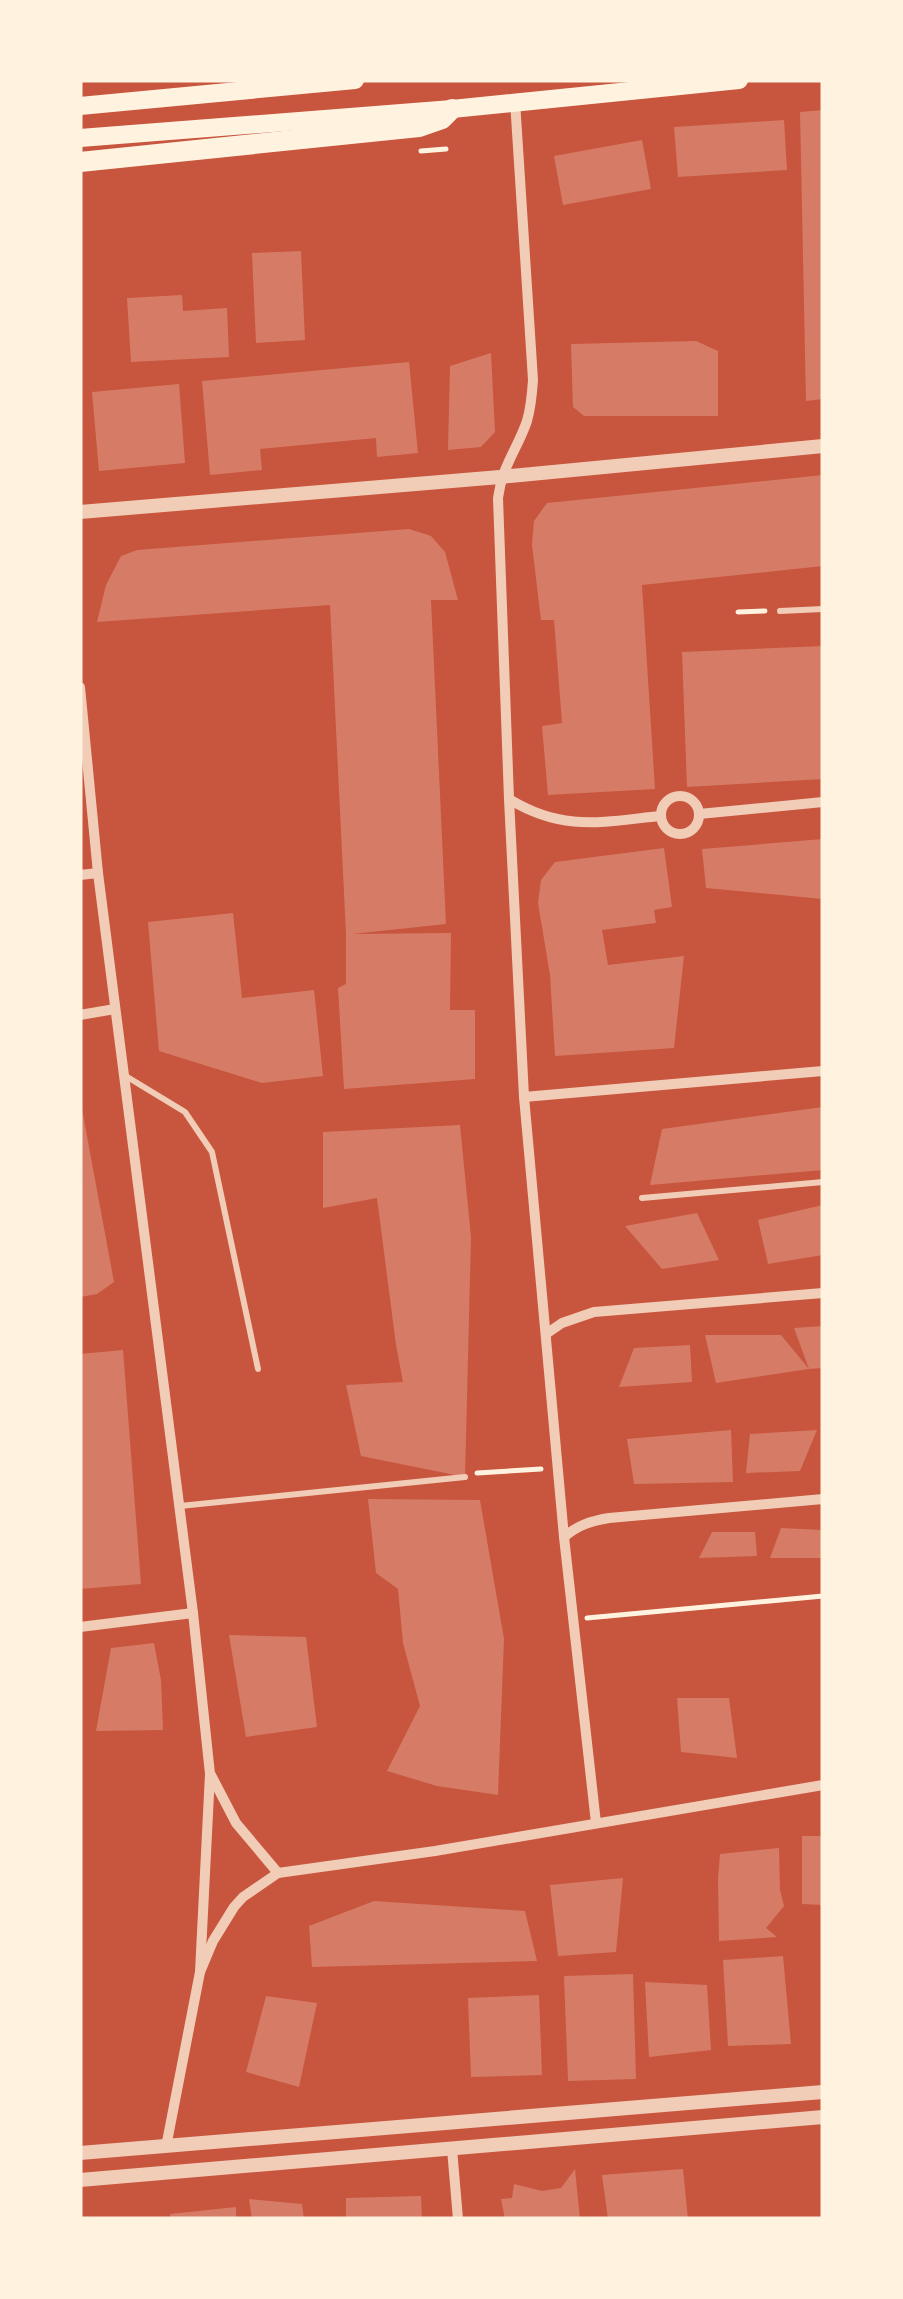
<svg xmlns="http://www.w3.org/2000/svg" width="903" height="2299" viewBox="0 0 903 2299" font-family="Figtree,sans-serif">
  <style>
    .building { fill: #d67c66 }
    .lines { fill: none; stroke-linecap: round; stroke-linejoin: round }
    .path { stroke: #fff3e0; stroke-width: 5 }
    .service { stroke: #f1ccb7; stroke-width: 6 }
    .minor { stroke: #f1ccb7; stroke-width: 10 }
    .tertiary { stroke: #f1ccb7; stroke-width: 14 }
    .primary { stroke: #fff3e0; stroke-width: 18 }
    .motorway { stroke: #fff3e0; stroke-width: 20 }
  </style>
  <rect width="100%" height="100%" fill="#c8553d"/>
  <g class="building">
    <path d="M823 110V399L806 401 800 112Z"/>
    <path d="M784 120 787 170 678 177 674 127Z"/>
    <path d="M642 140 651 189 563 205 554 156Z"/>
    <path d="M301 251 305 340 256 343 252 253Z"/>
    <path d="M182 295 183 311 227 308 229 357 131 362 127 298Z"/>
    <path d="M696 341 718 351V416H584L573 407 571 344Z"/>
    <path d="M491 353 495 432 481 447 448 450 450 366Z"/>
    <path d="M409 362 418 453 377 457 376 438 260 449 262 470 210 475 202 381Z"/>
    <path d="M179 384 185 463 99 471 92 392Z"/>
    <path d="M823 475V566L642 585 655 789 548 795 542 726 562 723 554 620H541L532 545 534 521 547 503Z"/>
    <path d="M409 529 431 536 445 552 458 600H431L446 924 352 934 451 933 450 1010H475V1079L344 1089 338 988 346 984V934L330 605 97 622 106 585 121 556 137 550Z"/>
    <path d="M823 646V779L687 787 682 652Z"/>
    <path d="M823 839V899L706 888 702 849Z"/>
    <path d="M664 848 672 907 654 910 656 923 602 930 608 965 684 956 674 1048 555 1056 550 975 538 903 541 880 555 862Z"/>
    <path d="M233 913 242 998 314 990 323 1076 262 1083 159 1051 148 922Z"/>
    <path d="M823 1107V1170L650 1185 662 1129Z"/>
    <path d="M80 1109H82L114 1282 97 1294 80 1297Z"/>
    <path d="M460 1125 471 1237 465 1477 361 1456 346 1385 403 1382 396 1345 377 1198 323 1208V1132Z"/>
    <path d="M823 1205V1255L768 1264 758 1220Z"/>
    <path d="M697 1213 719 1260 662 1269 625 1226Z"/>
    <path d="M823 1326V1368L809 1369 794 1328Z"/>
    <path d="M705 1335H781L809 1369 716 1383Z"/>
    <path d="M690 1345 692 1382 619 1387 634 1348Z"/>
    <path d="M123 1350 141 1584 80 1589V1354Z"/>
    <path d="M731 1430 733 1482 634 1484 627 1439Z"/>
    <path d="M817 1430 800 1471 746 1473 750 1434Z"/>
    <path d="M368 1499 480 1500 504 1639 498 1795 437 1786 387 1771 420 1706 403 1643 398 1589 376 1573Z"/>
    <path d="M781 1528 822 1530 823 1558H770Z"/>
    <path d="M712 1532H755L757 1556 699 1558Z"/>
    <path d="M229 1635 306 1637 317 1727 246 1737Z"/>
    <path d="M154 1643 161 1680 163 1730 96 1731 111 1648Z"/>
    <path d="M677 1698H729L737 1758 681 1752Z"/>
    <path d="M802 1836H823V1905L802 1904Z"/>
    <path d="M779 1848 780 1890 784 1906 766 1928 777 1937 719 1941 718 1879 720 1854Z"/>
    <path d="M623 1878 616 1952 558 1956 550 1885Z"/>
    <path d="M374 1901 525 1911 537 1961 312 1967 309 1926Z"/>
    <path d="M783 1956 791 2044 728 2046 723 1960Z"/>
    <path d="M633 1974 636 2079 568 2081 564 1976Z"/>
    <path d="M645 1982 707 1985 711 2050 649 2057Z"/>
    <path d="M539 1995 542 2075 471 2077 468 1998Z"/>
    <path d="M266 1996 317 2003 299 2087 246 2072Z"/>
    <path d="M575 2169 580 2219H505L501 2199 512 2198 514 2184 542 2191 561 2188Z"/>
    <path d="M683 2169 688 2219H608L602 2175Z"/>
    <path d="M421 2196 422 2219H346V2198Z"/>
    <path d="M249 2199 302 2204 304 2219H252Z"/>
    <path d="M236 2207V2219H171L170 2214Z"/>
  </g>
  <g class="lines">
    <g class="path">
      <path d="M421 151 446 149"/>
      <path d="M738 612 765 611"/>
      <path d="M477 1473 541 1469"/>
      <path d="M587 1618 823 1596"/>
    </g>
    <g class="service">
      <path d="M780 611 823 609"/>
      <path d="M124 1075 185 1112 212 1152 258 1369"/>
      <path d="M642 1198 823 1182"/>
      <path d="M180 1506 465 1477"/>
    </g>
    <g class="minor">
      <path d="M515 101 533 380C532 395 531 407 527 421 517 450 502 466 498 498L509 799 524 1097 564 1537 596 1823"/>
      <path d="M80 687 98 873 193 1613 210 1774 200 1972"/>
      <circle cx="680" cy="815" r="19"/>
      <path d="M509 799C563 832 601 822 660 816"/>
      <path d="M699 814 823 802"/>
      <path d="M80 875 98 873"/>
      <path d="M80 1015 115 1009"/>
      <path d="M524 1097 823 1071"/>
      <path d="M546 1334 562 1323 594 1312 823 1293"/>
      <path d="M564 1537C578 1525 591 1521 609 1518L823 1499"/>
      <path d="M80 1627 193 1613"/>
      <path d="M211 1775 236 1823 278 1873"/>
      <path d="M166 2147 200 1972 213 1941 234 1907 243 1897 278 1873 435 1851 823 1785"/>
      <path d="M452 2149 458 2219"/>
    </g>
    <g class="tertiary">
      <path d="M80 512 500 477 823 446"/>
      <path d="M80 2153 823 2092"/>
      <path d="M80 2180 823 2117"/>
    </g>
    <g class="primary">
      <path d="M80 106 355 80"/>
      <path d="M80 138 452 109 739 80"/>
    </g>
    <path class="motorway" d="M80 162 419 127 442 119 452 109"/>
  </g>
  <rect width="903" height="2299" fill="none" stroke="#fff3e0" stroke-width="165"/>
</svg>
